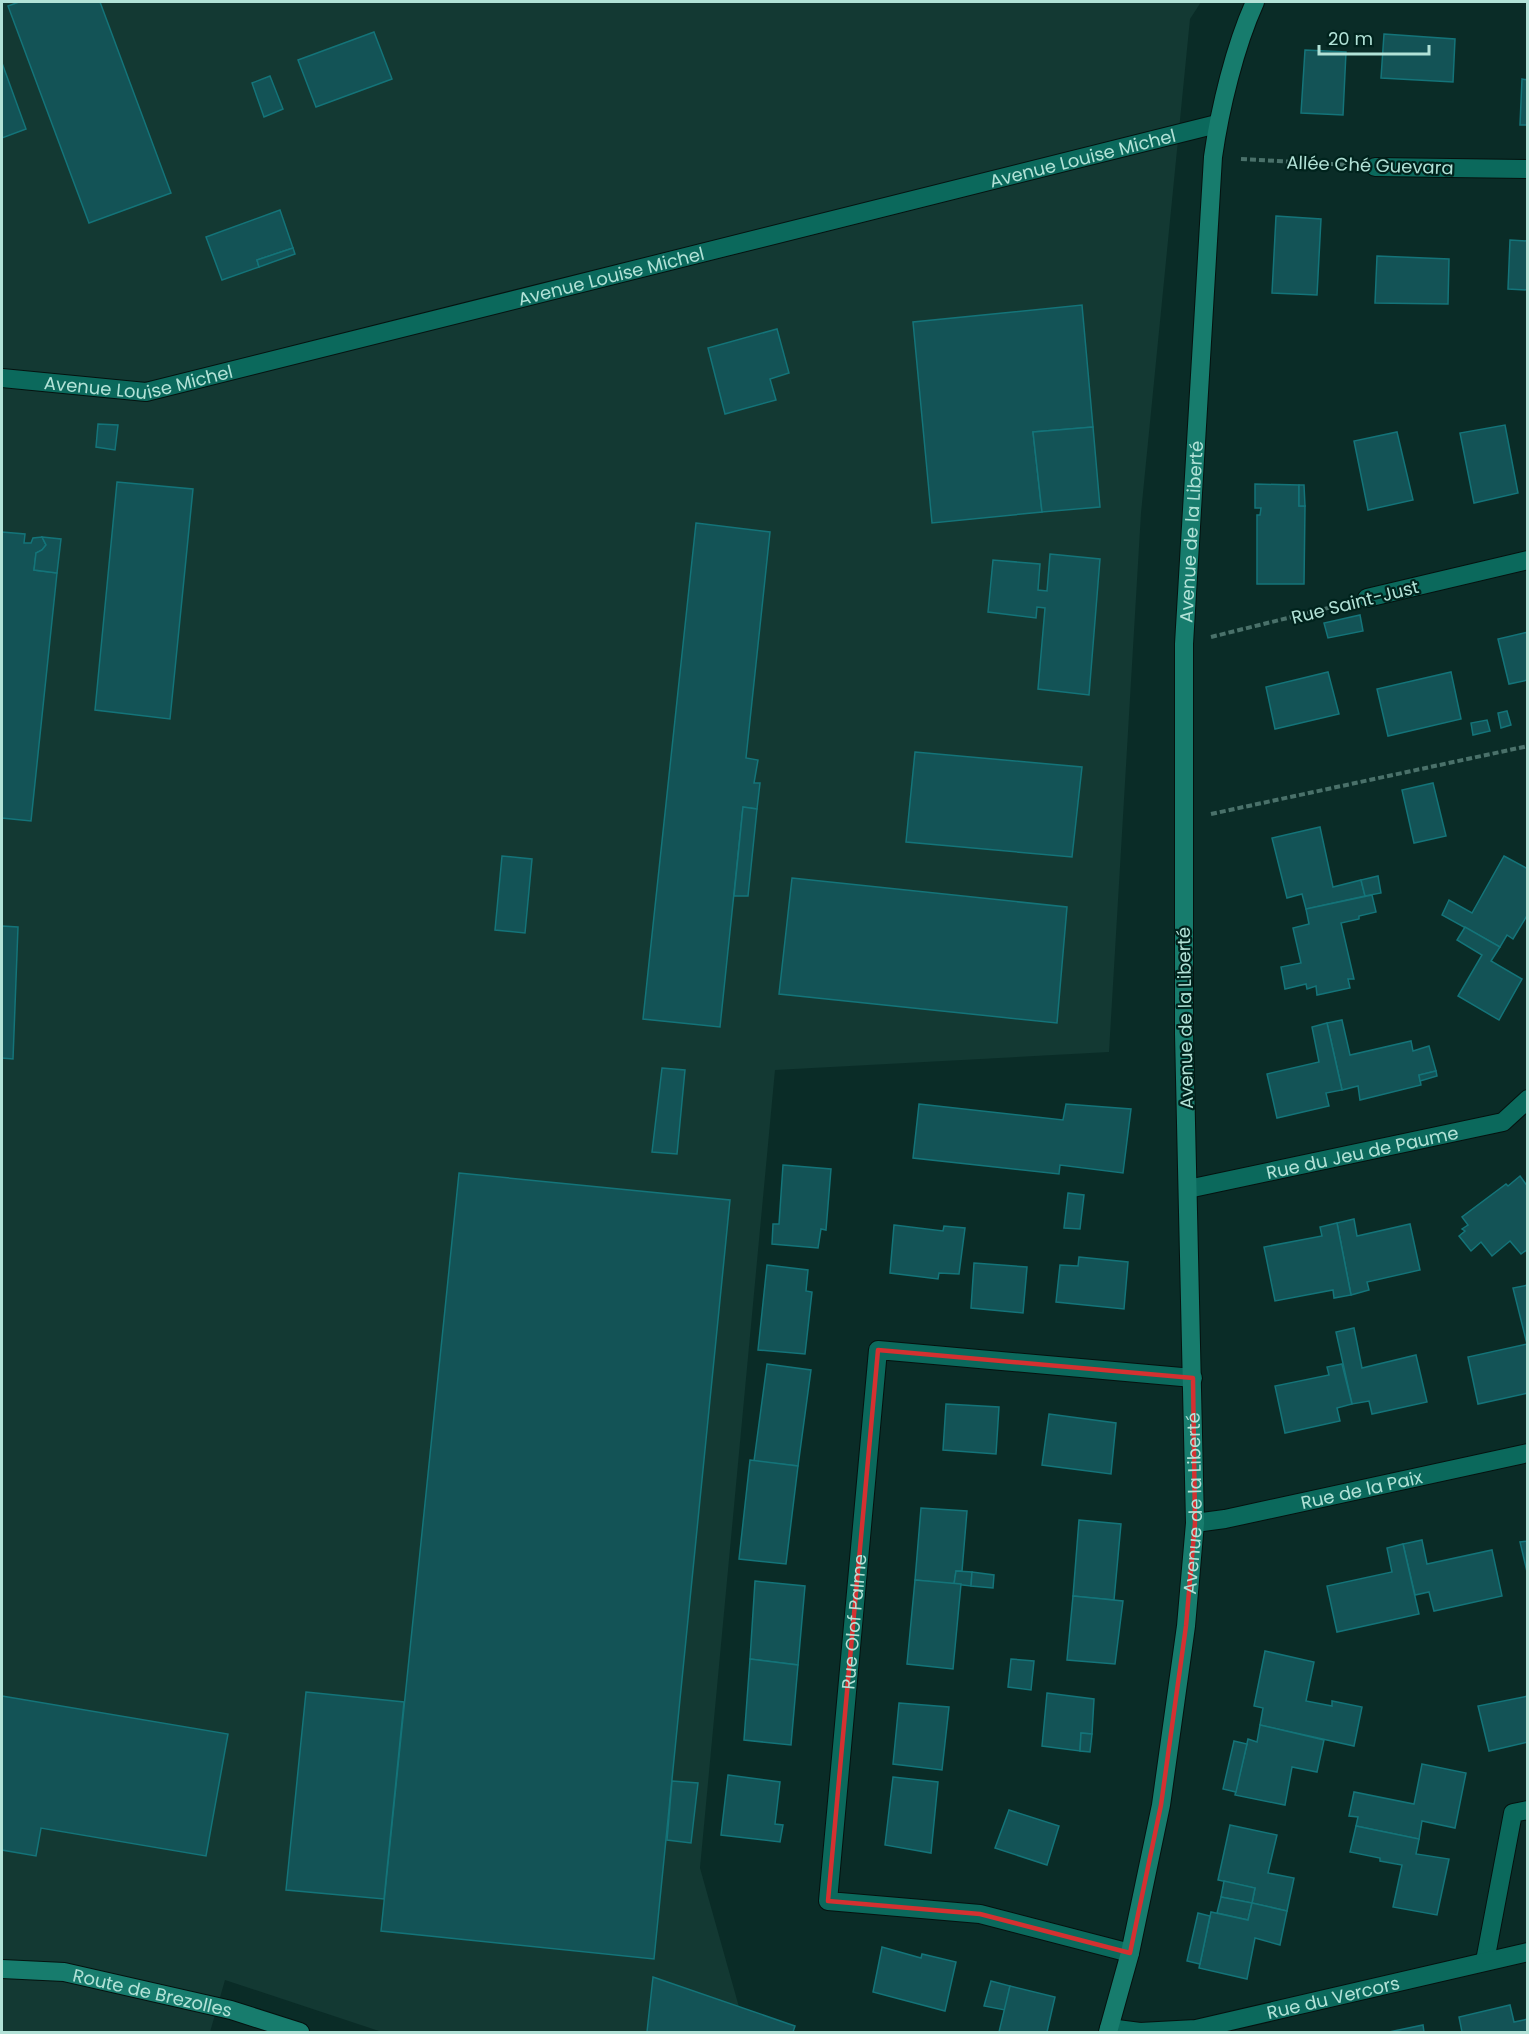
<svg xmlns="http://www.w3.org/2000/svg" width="1529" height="2034" viewBox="0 0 1529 2034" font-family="Poppins,sans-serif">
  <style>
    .built { fill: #133933 }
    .building { fill: #135356; stroke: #147479; stroke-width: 1.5 }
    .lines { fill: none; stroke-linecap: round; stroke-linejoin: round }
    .street-casing { stroke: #05120f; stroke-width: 20 }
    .secondary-casing { stroke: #05120f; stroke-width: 20 }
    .path { stroke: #4a716a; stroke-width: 4; stroke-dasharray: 6 3; stroke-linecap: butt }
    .street { stroke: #0b695c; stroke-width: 18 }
    .secondary { stroke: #177c6d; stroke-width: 18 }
    .marked { fill: none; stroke: #d43131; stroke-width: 4.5; stroke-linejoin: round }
    .labels { text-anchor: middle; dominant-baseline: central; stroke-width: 4.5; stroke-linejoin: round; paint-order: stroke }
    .street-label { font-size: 18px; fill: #b2e2d7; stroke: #00231d }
  </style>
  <rect width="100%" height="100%" fill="#0a2c27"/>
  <path class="built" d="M2 2H1201L1190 19 1141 513 1109 1052 775 1070 700 1868 746 2032H382L225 1980 210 2032H2Z"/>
  <g class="building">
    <path d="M19 2H100L171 193 89 223 8 6Z"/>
    <path d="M374 32 392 79 316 107 298 60Z"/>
    <path d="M1384 34 1455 39 1453 82 1381 78Z"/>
    <path d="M1305 50 1346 52 1343 115 1301 113Z"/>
    <path d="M2 63 26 129 2 138Z"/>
    <path d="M270 76 283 109 264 117 252 83Z"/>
    <path d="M1522 79 1528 80V125H1520Z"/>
    <path d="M280 210 293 248 257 260 259 267 222 280 206 237Z"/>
    <path d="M1276 216 1321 219 1317 295 1272 293Z"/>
    <path d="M1510 240 1528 241V290L1508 289Z"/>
    <path d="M293 248 295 254 259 267 257 260Z"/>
    <path d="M1377 256 1449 259 1448 304 1375 303Z"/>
    <path d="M1082 305 1093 427 1033 432 1042 512 932 523 913 322Z"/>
    <path d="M777 329 789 373 770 379 776 400 725 414 708 348Z"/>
    <path d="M98 424 118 425 115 450 96 447Z"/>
    <path d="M1505 425 1518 493 1474 503 1460 433Z"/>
    <path d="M1093 427 1100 507 1042 512 1033 432Z"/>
    <path d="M1397 432 1413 500 1368 510 1354 441Z"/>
    <path d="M117 482 193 489 170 719 95 710Z"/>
    <path d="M1255 484 1299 485V506H1305L1304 584H1257V515H1260L1261 508H1255Z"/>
    <path d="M1299 485H1304L1305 506H1299Z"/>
    <path d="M696 523 770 532 746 758 758 760 754 783H760L757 809 743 807 720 1027 643 1019Z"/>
    <path d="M2 532 25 534 24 543H31L33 538 42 537 46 545 42 550 36 553 34 570 57 573 31 821 2 818Z"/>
    <path d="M42 537 61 539 57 573 34 570 36 553 42 550 46 545Z"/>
    <path d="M1050 554 1100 559 1089 695 1038 689 1045 608 1037 607 1036 618 988 612 993 560 1040 564 1038 590 1047 591Z"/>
    <path d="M1360 615 1363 631 1328 638 1324 623Z"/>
    <path d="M1528 632V680L1509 684 1498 639Z"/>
    <path d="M1328 672 1339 714 1275 729 1266 687Z"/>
    <path d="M1451 672 1461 719 1388 736 1377 689Z"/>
    <path d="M1507 711 1511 725 1501 728 1498 713Z"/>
    <path d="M1487 720 1490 731 1473 735 1471 723Z"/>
    <path d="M915 752 1082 767 1072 857 906 842Z"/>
    <path d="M1433 783 1446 836 1414 843 1402 790Z"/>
    <path d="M743 807 757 809 748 896H734Z"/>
    <path d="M1320 827 1333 887 1361 880 1365 896 1306 909 1302 894 1287 898 1272 838Z"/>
    <path d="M502 856 532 859 525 933 495 930Z"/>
    <path d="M1504 856 1528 869V914L1513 939 1507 935 1500 947 1442 915 1449 900 1472 913Z"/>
    <path d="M1378 876 1381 893 1365 896 1361 880Z"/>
    <path d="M792 878 1067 907 1057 1023 779 994Z"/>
    <path d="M1372 895 1376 912 1359 916V919L1341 923 1354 979H1348L1350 988 1317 995 1316 986 1307 989 1306 984 1285 989 1281 967 1301 963 1293 928 1309 924 1306 909Z"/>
    <path d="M2 926 18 927 13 1059 2 1058Z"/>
    <path d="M1465 927 1500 947 1491 961 1522 979 1499 1020 1458 996 1482 955 1457 940Z"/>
    <path d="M1342 1020 1350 1055 1411 1041 1413 1051 1429 1046 1436 1071 1419 1075 1421 1085 1360 1100 1358 1086 1342 1090 1327 1023Z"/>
    <path d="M1327 1023 1342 1090 1326 1093 1329 1106 1277 1118 1267 1074 1319 1062 1312 1027Z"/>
    <path d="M662 1068 685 1070 677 1154 652 1152Z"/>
    <path d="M1436 1071 1437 1076 1420 1081 1419 1075Z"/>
    <path d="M919 1104 1063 1120 1066 1104 1131 1109 1123 1173 1060 1165 1059 1174 913 1158Z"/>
    <path d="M783 1165 831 1169 826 1230 821 1229 818 1248 772 1244 773 1224H779Z"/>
    <path d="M459 1173 730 1200 654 1959 381 1931Z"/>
    <path d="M1520 1176 1528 1187V1249L1521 1254 1510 1241 1492 1256 1481 1242 1471 1251 1459 1236 1465 1231 1462 1229 1468 1225 1462 1217 1506 1184 1508 1186Z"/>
    <path d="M1068 1193 1084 1195 1080 1229 1064 1228Z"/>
    <path d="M1354 1219 1357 1236 1410 1224 1420 1270 1367 1282 1369 1290 1351 1295 1337 1223Z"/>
    <path d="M1337 1223 1351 1295 1334 1298 1333 1290 1275 1301 1264 1247 1322 1236 1320 1227Z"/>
    <path d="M894 1225 943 1231 944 1226 965 1228 959 1274 939 1273 938 1279 890 1273Z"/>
    <path d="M1079 1257 1128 1262 1124 1309 1056 1302 1060 1265 1078 1266Z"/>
    <path d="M974 1263 1027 1267 1023 1313 971 1308Z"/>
    <path d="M767 1265 808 1270 806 1291 812 1292 805 1354 758 1350Z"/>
    <path d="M1528 1285V1393L1478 1404 1468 1357 1527 1344 1513 1288Z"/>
    <path d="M1354 1328 1362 1368 1416 1355 1427 1402 1372 1414 1369 1401 1352 1404 1336 1332Z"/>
    <path d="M767 1364 811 1370 798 1466 754 1461Z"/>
    <path d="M1342 1364 1352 1404 1337 1408 1340 1421 1285 1433 1275 1386 1329 1375 1327 1367Z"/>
    <path d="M946 1404 999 1407 996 1454 943 1450Z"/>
    <path d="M1049 1414 1116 1423 1111 1474 1042 1465Z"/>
    <path d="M750 1460 798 1466 786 1564 739 1559Z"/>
    <path d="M921 1508 967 1511 962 1571H956L954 1584 915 1580Z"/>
    <path d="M1079 1520 1121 1524 1114 1600 1073 1596Z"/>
    <path d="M1422 1540 1427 1564 1492 1550 1502 1596 1434 1611 1429 1592 1415 1595 1403 1544Z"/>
    <path d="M1528 1541V1576L1520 1542Z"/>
    <path d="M1403 1544 1419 1614 1337 1632 1327 1586 1392 1572 1387 1548Z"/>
    <path d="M956 1571 972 1572 971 1586 954 1584Z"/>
    <path d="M972 1572 994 1575 993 1588 971 1586Z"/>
    <path d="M915 1580 961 1584 953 1669 907 1664Z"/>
    <path d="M755 1581 805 1586 798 1665 750 1659Z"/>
    <path d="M1073 1596 1123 1601 1115 1664 1067 1660Z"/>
    <path d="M1265 1651 1314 1662 1306 1701 1332 1706V1701L1362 1707 1354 1746 1260 1725 1263 1708 1254 1706Z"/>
    <path d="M750 1659 798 1665 791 1745 744 1740Z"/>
    <path d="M1011 1659 1034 1661 1031 1690 1008 1687Z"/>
    <path d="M306 1692 404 1702 384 1899 286 1890Z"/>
    <path d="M1047 1693 1094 1699 1092 1734 1081 1733 1080 1751 1042 1746Z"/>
    <path d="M2 1696 228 1734 206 1856 41 1828 36 1856 2 1850Z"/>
    <path d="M1528 1696V1742L1489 1751 1478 1706Z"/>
    <path d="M899 1703 949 1707 942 1770 893 1764Z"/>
    <path d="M1260 1725 1324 1740 1317 1772 1292 1767 1285 1805 1235 1795 1248 1739 1257 1742Z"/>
    <path d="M1081 1733 1092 1734 1090 1752 1080 1751Z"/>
    <path d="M1234 1741 1247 1744 1236 1792 1223 1789Z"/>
    <path d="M1422 1764 1466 1773 1455 1828 1422 1821 1419 1839 1356 1826 1358 1817 1349 1816 1354 1792 1414 1804Z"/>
    <path d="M728 1775 780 1782 775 1824 783 1825 780 1842 721 1835Z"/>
    <path d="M893 1777 938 1782 931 1853 885 1845Z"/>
    <path d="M672 1781 698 1783 691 1843 667 1840Z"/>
    <path d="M1009 1810 1059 1826 1047 1865 995 1848Z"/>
    <path d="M1230 1825 1277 1835 1268 1873 1294 1878 1287 1911 1252 1903 1255 1888 1218 1880Z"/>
    <path d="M1356 1826 1419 1839 1416 1854 1449 1859 1437 1915 1393 1907 1402 1865 1380 1861V1858L1350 1852Z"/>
    <path d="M1224 1881 1255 1888 1252 1903 1221 1897Z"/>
    <path d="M1221 1897 1252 1903 1248 1920 1217 1913Z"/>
    <path d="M1252 1903 1287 1911 1280 1945 1255 1938 1247 1979 1199 1968 1211 1912 1248 1920Z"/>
    <path d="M1198 1913 1210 1916 1200 1964 1187 1961Z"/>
    <path d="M882 1947 921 1958 922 1954 956 1962 945 2011 873 1992Z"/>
    <path d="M653 1977 795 2026 793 2032H647Z"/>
    <path d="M991 1981 1010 1986 1005 2010 984 2006Z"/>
    <path d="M1010 1986 1055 1997 1047 2032H999Z"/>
    <path d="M1510 2005 1514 2022 1528 2019V2032H1462L1459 2017Z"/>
    <path d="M1423 2025 1424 2032H1389Z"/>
  </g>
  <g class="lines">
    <defs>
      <g id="street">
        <path d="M1375 167 1528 169"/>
        <path id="s1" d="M2 378 146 392 1217 124"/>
        <path d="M1367 598 1528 560"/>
        <path id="s2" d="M1188 1189 1503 1122 1528 1099"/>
        <path id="s3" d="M1195 1523 1225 1519 1528 1453"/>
        <path id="s4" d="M1130 1953 980 1914 828 1901 878 1350 1193 1378"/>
        <path d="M1485 1961 1513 1813 1528 1810"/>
        <path id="s5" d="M1109 2028 1140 2032 1196 2029 1528 1952"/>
      </g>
      <g id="secondary">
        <path id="s6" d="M2 1969 64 1972 231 2010 300 2032"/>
        <path id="s7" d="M1108 2032 1130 1953 1161 1805 1186 1626 1195 1523 1184 1034V644L1213 157C1220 108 1235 46 1255 2"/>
      </g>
    </defs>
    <use href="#street" class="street-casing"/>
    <use href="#secondary" class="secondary-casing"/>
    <g class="path">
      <path d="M1241 159 1350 165"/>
      <path d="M1211 637 1340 605"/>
      <path d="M1211 814 1528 746"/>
    </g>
    <use href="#street" class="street"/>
    <use href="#secondary" class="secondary"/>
  </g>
  <path class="marked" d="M878 1350 1193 1378 1195 1523 1186 1626 1161 1805 1130 1953 980 1914 828 1901Z"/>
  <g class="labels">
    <g class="street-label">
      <text stroke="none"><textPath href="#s1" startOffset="1110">Avenue Louise Michel</textPath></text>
      <text transform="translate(1370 165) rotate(2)">Allée Ché Guevara</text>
      <text stroke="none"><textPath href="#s1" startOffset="624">Avenue Louise Michel</textPath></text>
      <text stroke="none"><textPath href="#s1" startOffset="138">Avenue Louise Michel</textPath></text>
      <text stroke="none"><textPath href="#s7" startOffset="1509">Avenue de la Liberté</textPath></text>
      <text transform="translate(1355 602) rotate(-14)">Rue Saint-Just</text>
      <text transform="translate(1185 1018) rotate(-91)">Avenue de la Liberté</text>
      <text stroke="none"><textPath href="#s2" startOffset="178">Rue du Jeu de Paume</textPath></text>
      <text stroke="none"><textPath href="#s3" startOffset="170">Rue de la Paix</textPath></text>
      <text stroke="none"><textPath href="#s7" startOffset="537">Avenue de la Liberté</textPath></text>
      <text stroke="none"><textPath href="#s4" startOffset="588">Rue Olof Palme</textPath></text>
      <text stroke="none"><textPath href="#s6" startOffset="153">Route de Brezolles</textPath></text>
      <text stroke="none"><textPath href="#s5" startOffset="228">Rue du Vercors</textPath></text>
    </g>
  </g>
  <rect width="1529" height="2034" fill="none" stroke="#b2e2d7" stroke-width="6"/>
  <path d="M1319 45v9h110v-9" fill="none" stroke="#b2e2d7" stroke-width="3"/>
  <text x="1328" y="45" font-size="18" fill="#b2e2d7" stroke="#00231d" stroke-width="4.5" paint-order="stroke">20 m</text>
</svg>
